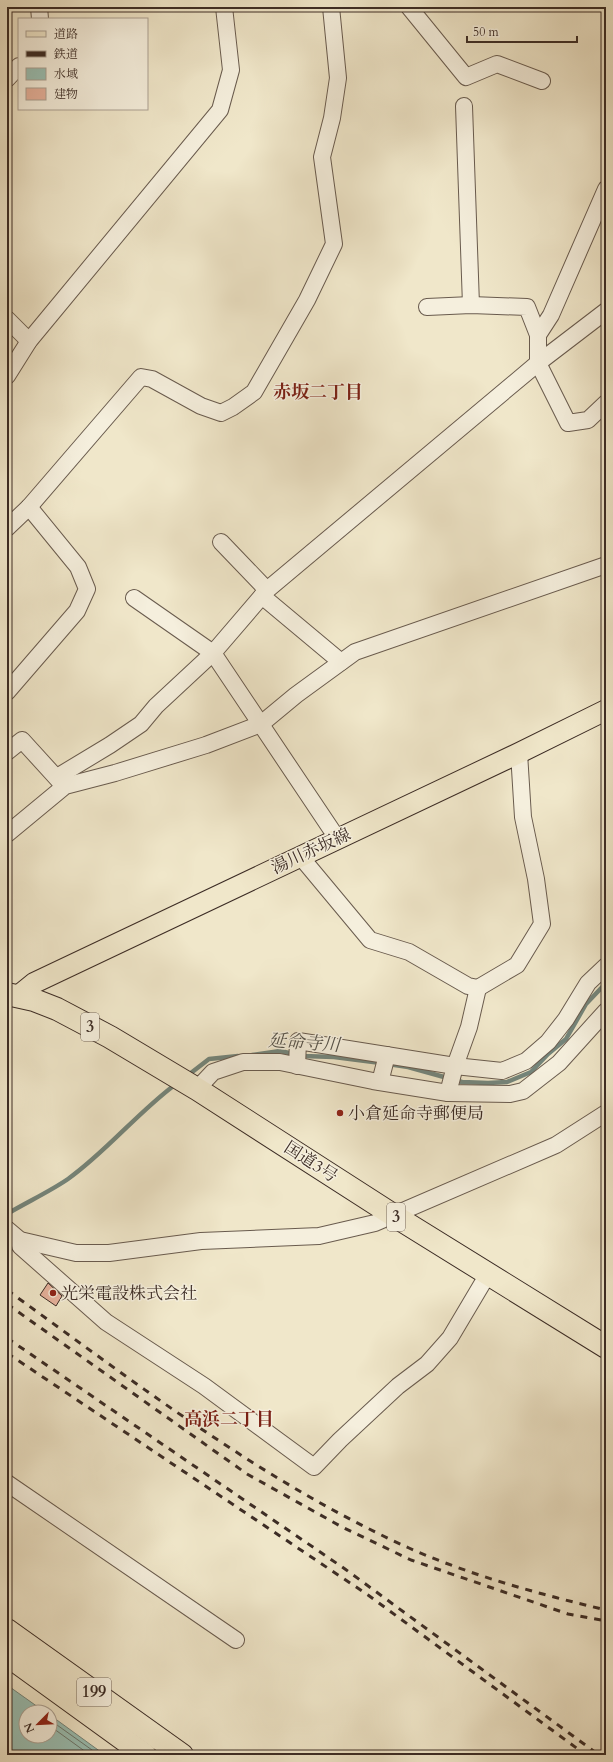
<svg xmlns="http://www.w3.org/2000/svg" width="613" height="1762" viewBox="0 0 613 1762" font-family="Cardo,'Noto Serif JP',serif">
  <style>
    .water { fill: #9ac0b4; stroke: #74857b }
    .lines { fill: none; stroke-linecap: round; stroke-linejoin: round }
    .shore { stroke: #6b766c; stroke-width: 1 }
    .stream { stroke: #74857b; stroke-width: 4.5 }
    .building { fill: #e6b29c; stroke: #3c2c25 }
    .minor-casing { stroke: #695b4e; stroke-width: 18 }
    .major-casing { stroke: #3c2c25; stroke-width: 22 }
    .highway-casing { stroke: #3c2c25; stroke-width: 24 }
    .minor { stroke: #f5efdd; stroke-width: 16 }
    .major { stroke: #f0e7ca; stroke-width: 20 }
    .highway { stroke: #f0e7ca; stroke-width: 22 }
    .rail { stroke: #3c2c25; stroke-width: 3; stroke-dasharray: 7 7; stroke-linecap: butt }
    .poi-dot { fill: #8f2418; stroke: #f5efdd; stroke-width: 1.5 }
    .labels { text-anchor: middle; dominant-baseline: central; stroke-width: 3; stroke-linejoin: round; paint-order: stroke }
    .shield { fill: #f5efdd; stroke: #74665c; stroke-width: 1 }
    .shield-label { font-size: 16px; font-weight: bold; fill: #3c2c25 }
    .street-label { font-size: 17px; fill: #3c2c25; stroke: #f5efdd }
    .poi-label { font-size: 17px; fill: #3c2c25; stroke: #f5efdd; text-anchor: start }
    .neighbourhood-label { font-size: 18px; font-weight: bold; fill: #7a1f14; stroke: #f5efdd }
    .water-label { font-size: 18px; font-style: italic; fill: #545149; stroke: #f5efdd }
  </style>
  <rect width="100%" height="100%" fill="#f0e7ca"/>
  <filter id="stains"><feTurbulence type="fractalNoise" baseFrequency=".005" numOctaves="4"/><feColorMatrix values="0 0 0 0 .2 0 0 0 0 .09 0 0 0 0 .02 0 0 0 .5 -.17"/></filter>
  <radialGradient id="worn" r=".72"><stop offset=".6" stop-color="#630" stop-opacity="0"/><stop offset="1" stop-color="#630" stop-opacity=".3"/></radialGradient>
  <path class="water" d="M7 1685 45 1712H26V1736H50V1715L105 1755H7Z"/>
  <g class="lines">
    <g class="shore">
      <path d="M50 1720 99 1755"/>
      <path d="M50 1726 90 1755"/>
    </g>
    <g class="stream">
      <path d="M252 1055 280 1051 303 1056 334 1057 381 1063"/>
      <path d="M388 1064 408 1067 462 1082 488 1083 507 1082 531 1072 548 1054 566 1039 586 1004 606 983"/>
      <path d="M187 1076 209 1059 238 1056"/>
      <path d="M7 1214C27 1202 49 1192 68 1179 106 1152 138 1112 176 1084"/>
    </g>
  </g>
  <path class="building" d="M48 1283 62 1296 56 1306 40 1295Z"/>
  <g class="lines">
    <defs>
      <g id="minor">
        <path d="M39 7 40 19"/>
        <path d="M409 7 466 77 497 64 542 81"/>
        <path d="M7 79 19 66"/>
        <path d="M464 106 471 305"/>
        <path d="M427 307 471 305 527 307 538 335V363L568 423 588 420 606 403"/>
        <path d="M7 319 29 341"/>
        <path d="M538 335 551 315 606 189"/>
        <path d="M7 376 29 341 220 110 231 70 224 7"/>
        <path d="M7 528 29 507 141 377 152 379 201 406 221 413 233 407 254 392 307 300 334 244 322 157 332 118 338 78 331 7"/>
        <path d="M221 542 267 590"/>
        <path d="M262 596 341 662"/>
        <path d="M134 598 213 653 337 838"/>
        <path d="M7 692 77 611 87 589 78 567 29 507"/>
        <path d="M7 752 22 740 63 785"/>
        <path d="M57 777 110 745 141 724 156 706 213 653 267 590 538 363 606 311"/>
        <path d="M7 834 65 786 115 773 206 745 261 724 296 695 355 652 606 565"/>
        <path d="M300 856 370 940 409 952 468 986 478 988 517 965 542 924 536 879 523 817 519 753"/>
        <path d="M297 1066 298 1041 455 1066 502 1071 526 1061 548 1042 566 1019 588 983 606 966"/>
        <path d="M380 1082 387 1055"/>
        <path d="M197 1089 213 1072 243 1062H280L373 1081 448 1093 510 1094 523 1091 559 1063 606 1011"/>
        <path d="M448 1093 455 1066 469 1027 478 988"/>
        <path d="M7 1229 20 1240 76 1253H109L201 1241 319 1236 375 1223 556 1145 606 1113"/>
        <path d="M20 1240V1246L106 1322 204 1386 314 1467 340 1440 398 1386 427 1364 450 1338 488 1274"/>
        <path d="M7 1483 236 1640"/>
      </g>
      <path id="major" d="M18 996 34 983 519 753 606 710"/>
      <g id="highway">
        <path d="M7 994 34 1000 57 1009 110 1037 197 1089 393 1215 606 1347"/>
        <path d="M7 1630 182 1755"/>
        <path d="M7 1655 145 1755"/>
      </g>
    </defs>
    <use href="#minor" class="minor-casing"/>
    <use href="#major" class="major-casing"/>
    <use href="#highway" class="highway-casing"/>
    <use href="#minor" class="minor"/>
    <use href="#major" class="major"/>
    <use href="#highway" class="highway"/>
    <g class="rail">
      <path d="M7 1290C136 1383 263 1482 409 1548 472 1576 539 1594 606 1610"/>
      <path d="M7 1304 247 1474 342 1527 411 1560 568 1614 606 1621"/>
      <path d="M7 1338 345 1569 599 1755"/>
      <path d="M7 1353 368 1595 586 1755"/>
    </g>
  </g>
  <g class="poi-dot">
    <circle cx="340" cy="1113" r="4"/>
    <circle cx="53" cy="1293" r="4"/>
  </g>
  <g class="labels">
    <g class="shield">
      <rect x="81" y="1013" width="18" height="28" rx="3"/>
      <rect x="387" y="1203" width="18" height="28" rx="3"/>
      <rect x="77" y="1678" width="34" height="28" rx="3"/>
    </g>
    <g class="shield-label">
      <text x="90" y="1027">3</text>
      <text x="396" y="1217">3</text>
      <text x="94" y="1692">199</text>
    </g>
    <g class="street-label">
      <text transform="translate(311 851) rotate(-25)">湯川赤坂線</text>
      <text transform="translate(311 1162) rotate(33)">国道3号</text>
    </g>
    <g class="poi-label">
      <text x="348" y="1113">小倉延命寺郵便局</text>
      <text x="61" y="1293">光栄電設株式会社</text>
    </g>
    <g class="neighbourhood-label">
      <text x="318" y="392">赤坂二丁目</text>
      <text x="229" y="1419">高浜二丁目</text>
    </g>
    <g class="water-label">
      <text transform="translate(304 1043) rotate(4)">延命寺川</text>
    </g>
  </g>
  <rect width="613" height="1762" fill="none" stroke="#f0e7ca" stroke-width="24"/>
  <rect x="8" y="8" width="597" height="1746" fill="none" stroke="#3c2c25" stroke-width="2"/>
  <rect x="12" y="12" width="589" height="1738" fill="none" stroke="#3c2c25"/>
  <rect x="18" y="18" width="130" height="92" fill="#f5efdd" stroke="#aba193"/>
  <rect x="26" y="31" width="20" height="6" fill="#f0e7ca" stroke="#aba193"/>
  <text x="54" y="38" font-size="12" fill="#3c2c25">道路</text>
  <rect x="26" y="51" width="20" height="6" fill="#3c2c25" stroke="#aba193"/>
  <text x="54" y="58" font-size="12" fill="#3c2c25">鉄道</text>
  <rect x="26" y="68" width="20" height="12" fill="#9ac0b4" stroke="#aba193"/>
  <text x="54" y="78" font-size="12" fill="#3c2c25">水域</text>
  <rect x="26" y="88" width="20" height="12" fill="#e6b29c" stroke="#aba193"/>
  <text x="54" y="98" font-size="12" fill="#3c2c25">建物</text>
  <g transform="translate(38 1724) rotate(246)"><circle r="19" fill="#f5efdd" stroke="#aba193"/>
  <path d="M0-3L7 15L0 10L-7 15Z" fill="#8f2418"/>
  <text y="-6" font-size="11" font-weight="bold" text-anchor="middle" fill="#3c2c25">N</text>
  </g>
  <path d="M467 36v6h110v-6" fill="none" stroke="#3c2c25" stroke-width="2"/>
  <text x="473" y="36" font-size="12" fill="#3c2c25" stroke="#f5efdd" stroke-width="3" paint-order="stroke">50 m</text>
  <rect width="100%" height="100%" filter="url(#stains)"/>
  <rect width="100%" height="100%" fill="url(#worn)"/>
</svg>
